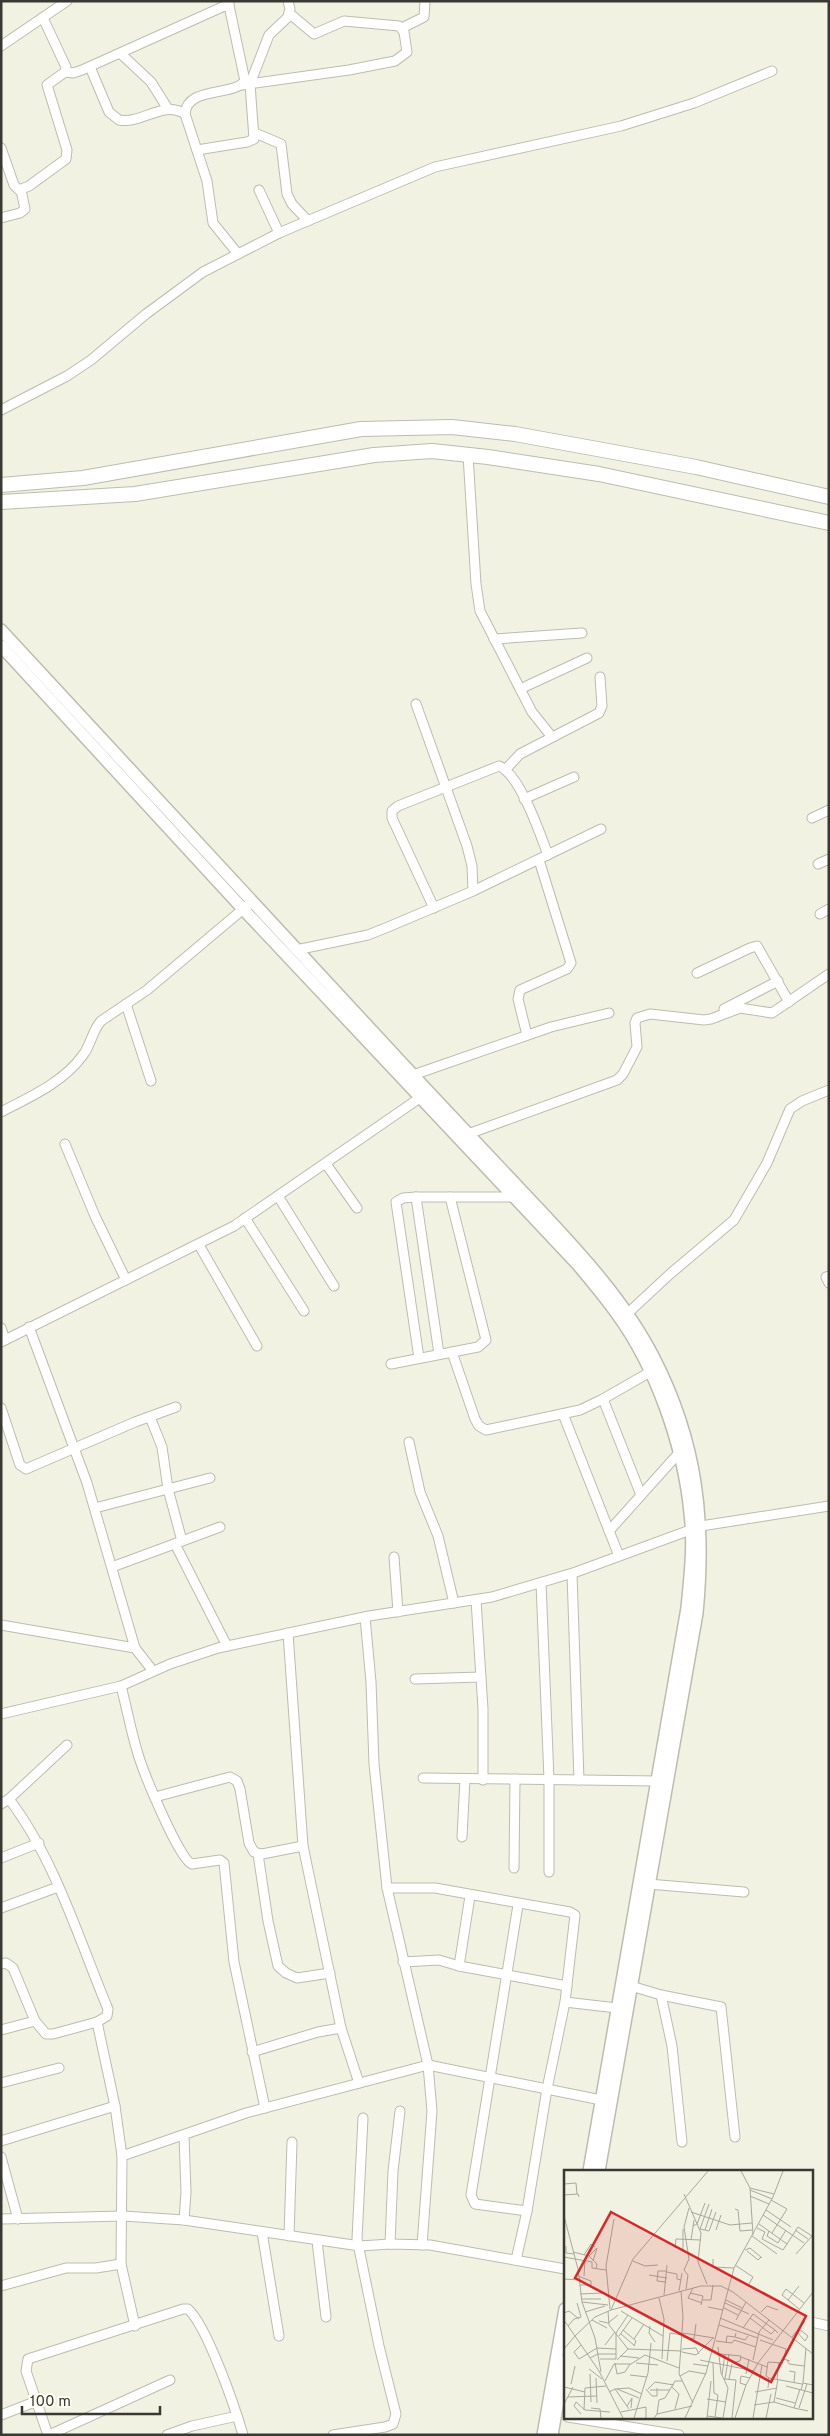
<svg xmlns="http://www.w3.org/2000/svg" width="830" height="2436" viewBox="0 0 830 2436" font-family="Overpass,sans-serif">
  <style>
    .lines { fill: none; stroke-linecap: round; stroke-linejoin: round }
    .minor-casing { stroke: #bcbdae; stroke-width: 11 }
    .major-casing { stroke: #bcbdae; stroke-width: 14 }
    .highway-casing { stroke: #bcbdae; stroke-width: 16 }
    .minor { stroke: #fff; stroke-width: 9 }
    .major { stroke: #fff; stroke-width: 11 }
    .highway { stroke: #fff; stroke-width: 14 }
    .inset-road { fill: none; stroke: #a8a89d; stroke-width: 1 }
    .view { fill: #d62828; fill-opacity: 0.15; stroke: #d62828; stroke-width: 2.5 }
    .inset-edge { fill: none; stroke: #393933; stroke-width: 2.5 }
  </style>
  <rect width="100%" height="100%" fill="#f2f2e3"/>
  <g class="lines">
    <defs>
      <g id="minor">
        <path d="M228 1 245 81C232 97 187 86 185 114L207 181 213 223 238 254"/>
        <path d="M402 28 424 17 425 1"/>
        <path d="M1 46 67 1"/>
        <path d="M120 53 151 82 168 109"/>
        <path d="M90 67 109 112 119 120C143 124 163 100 185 114"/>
        <path d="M65 72 73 73 82 70 229 4"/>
        <path d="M242 85 349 70 395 61 407 52 404 32 399 26 344 21 314 34 289 13"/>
        <path d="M255 133 281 144 287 194 292 204 308 221"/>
        <path d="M1 148 14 185 19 190 29 186 66 159 67 150 47 85 65 72 66 67 43 18"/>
        <path d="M197 150 247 142 254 139 250 84 269 35 288 17 290 9 288 1"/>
        <path d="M259 190 279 233"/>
        <path d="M1 218 20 213 25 209 21 190"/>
        <path d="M1 410 67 376 91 360 146 314 203 272 279 233 435 167 621 126 694 103 772 71"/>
        <path d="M468 455 476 584 480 611 532 712 552 737"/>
        <path d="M494 639 582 633"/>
        <path d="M520 689 587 658"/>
        <path d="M416 704 467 846 472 866 473 891"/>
        <path d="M506 769 520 754 599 713 602 706 600 677"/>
        <path d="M524 799 574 777"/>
        <path d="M812 818 829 810"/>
        <path d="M818 864 829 859"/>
        <path d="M434 908 392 818V811L398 806 499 766C520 774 540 834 548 855"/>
        <path d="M820 914 829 909"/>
        <path d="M296 950 368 935 388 927 473 891 601 829"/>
        <path d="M697 973 750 948 757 946 789 1002"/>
        <path d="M126 1004 151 1081"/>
        <path d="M724 1009 778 981"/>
        <path d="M527 1035 518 999 520 990 567 969 571 963 539 860"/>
        <path d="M413 1075 551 1027 609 1013"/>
        <path d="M1 1112C30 1097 64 1082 83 1055 91 1045 92 1031 101 1021L147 990 248 905"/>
        <path d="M468 1134 617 1080 623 1074 637 1047 635 1023 637 1018 650 1014 704 1020 711 1019 740 1008 772 1013 829 974"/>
        <path d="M65 1144 95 1216 126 1280"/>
        <path d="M326 1164 357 1208"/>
        <path d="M278 1196 334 1286"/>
        <path d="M416 1197 439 1354"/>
        <path d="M245 1218 304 1311"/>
        <path d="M199 1245 257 1346"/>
        <path d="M829 1276 826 1277 829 1283"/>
        <path d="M628 1313 670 1274 734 1220 767 1163 790 1109 802 1101 829 1090"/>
        <path d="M29 1327 87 1483 135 1648 153 1671"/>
        <path d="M1 1328 5 1340"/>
        <path d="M1 1342 234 1226 424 1095"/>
        <path d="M452 1352 475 1419 479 1426 486 1430 580 1410 603 1399 650 1372"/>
        <path d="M419 1358 396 1202 403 1198 416 1197H513"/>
        <path d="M391 1364 478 1347 486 1340 450 1197"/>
        <path d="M603 1399 641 1495"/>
        <path d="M1 1408 20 1465 26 1469 135 1422 176 1407"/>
        <path d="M563 1414 619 1556"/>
        <path d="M150 1417 162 1447 168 1489 182 1541"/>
        <path d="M409 1442 420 1492 438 1536 454 1603"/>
        <path d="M95 1508 210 1478"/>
        <path d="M609 1531 678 1454"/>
        <path d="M175 1544 227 1646"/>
        <path d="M394 1557 398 1612"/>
        <path d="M112 1567 220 1527"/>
        <path d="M572 1574 579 1780"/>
        <path d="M541 1583 549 1779V1872"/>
        <path d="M476 1600 483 1709V1780"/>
        <path d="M365 1617 371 1682 374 1764 387 1888 428 2065 432 2111 422 2245"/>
        <path d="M1 1625 135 1648"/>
        <path d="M288 1633 303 1846 341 2028 359 2083"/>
        <path d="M415 1679 481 1677"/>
        <path d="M121 1686C127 1709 131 1732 138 1754 143 1771 179 1860 192 1864L220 1860 224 1863 234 1962 265 2108"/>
        <path d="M1 1714 121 1686 170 1664 218 1648 369 1616 492 1597 576 1572 701 1526 829 1506"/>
        <path d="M423 1778 657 1781"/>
        <path d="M155 1797 230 1777 237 1781 240 1789 249 1843 254 1852 262 1854 303 1846"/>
        <path d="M1 1804 9 1799 67 1745"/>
        <path d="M462 1837 465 1779"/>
        <path d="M258 1854 268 1921 278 1966 286 1973 297 1978 330 1973"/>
        <path d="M1 1858 39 1843"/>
        <path d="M514 1868 515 1779"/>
        <path d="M648 1884 744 1892"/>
        <path d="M387 1888H435L570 1912 575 1915 565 2002 547 2089 527 2211"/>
        <path d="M1 1908 58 1887"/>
        <path d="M403 1962 439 1960 459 1966 567 1986"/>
        <path d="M1 1964 6 1963 13 1968 35 2021 46 2034H53L97 2022 107 2016 108 2009C79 1940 55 1859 9 1799"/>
        <path d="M459 1966 470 1896"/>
        <path d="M631 1986 661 1995 721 2007 735 2137"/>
        <path d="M661 1995 672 2046 682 2142"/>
        <path d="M565 2002 617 2008"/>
        <path d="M97 2022 115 2106 122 2156 121 2264 135 2326"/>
        <path d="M1 2030 35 2021"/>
        <path d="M252 2052 318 2032 341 2028"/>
        <path d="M1 2083 59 2068"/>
        <path d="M1 2141 115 2106"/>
        <path d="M122 2156 246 2113 428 2065 601 2100"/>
        <path d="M1 2157 18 2219"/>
        <path d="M1 2219 123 2216 184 2220 360 2246 390 2244 430 2245 565 2269"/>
        <path d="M184 2220 186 2192 184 2136"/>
        <path d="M262 2232 279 2336"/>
        <path d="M289 2236 292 2142"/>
        <path d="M317 2241 326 2317"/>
        <path d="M390 2244 393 2171 400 2111"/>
        <path d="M516 2260 527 2211 475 2204 471 2195 518 1905"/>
        <path d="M1 2286 66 2268H96L121 2264"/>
        <path d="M811 2322 829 2326"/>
        <path d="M1 2415 37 2401"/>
        <path d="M568 2417 679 2435"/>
        <path d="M48 2435 26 2371 28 2359 183 2309H188C207 2326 235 2407 243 2435"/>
        <path d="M49 2435 170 2380"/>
        <path d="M167 2435 192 2426 237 2416"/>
        <path d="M333 2435 385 2427 393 2424 396 2414 379 2346 357 2239 363 2118"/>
      </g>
      <g id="major">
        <path d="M1 630C142 783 283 936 425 1088 462 1127 499 1167 536 1206 580 1253 625 1301 654 1358 697 1442 706 1521 697 1613L599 2171"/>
        <path d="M1 646 244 910 579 1266C592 1282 605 1297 617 1314 656 1367 684 1448 690 1513 694 1545 690 1577 687 1608L589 2171"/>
        <path d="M543 2435 565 2309"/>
        <path d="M552 2435 565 2361"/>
      </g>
      <g id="highway">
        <path d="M1 485 83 478 361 429 452 427 515 434 696 467 829 497"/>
        <path d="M1 502 135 494 374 455 432 451 488 457 599 474 829 523"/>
      </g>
    </defs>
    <use href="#minor" class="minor-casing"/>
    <use href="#major" class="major-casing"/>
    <use href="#highway" class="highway-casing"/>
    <use href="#minor" class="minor"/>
    <use href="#major" class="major"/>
    <use href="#highway" class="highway"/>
  </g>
  <g transform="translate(564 2170)">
    <rect width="249" height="249" fill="#f2f2e3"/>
    <path class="inset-road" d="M177 1 186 18 189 65M0 14 12 13 13 24M186 18 210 24M186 20 208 29M120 24 137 63 134 92 143 114M0 25 14 24 15 27M186 26 205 34M207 30 223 39 208 63M171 39 174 40 176 61 188 60M202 40 227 57M127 42 166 55 188 53M199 45 240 73M0 46 14 99 18 132 31 168 37 202M195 54 223 74M129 56 133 54 141 33M193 58 201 62 198 69M119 59V82M136 59 145 61 152 42M136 59 145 34M141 60 148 39M152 60 157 45M231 60 244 69M205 61 203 66 214 73 222 60M188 66 213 84M198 69 219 80 234 57 248 66M127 70 130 50M2 76V83L10 84M111 78 112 69 137 70M181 80 186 78 198 88M183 81 194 90 197 87M9 82 25 86 33 94 32 99M232 84 248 66M20 85 27 74 31 77M25 86 33 78 29 91M0 87 28 92V98L42 100M149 89V97L170 98M69 91 81 96 94 95M171 95 189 107 185 114M103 102 113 104V109L117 110M85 105 103 108M14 106 27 111V115H16M20 106 21 90M0 109 15 110M102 112 93 111 94 101H103M129 118 124 128 138 133M122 119 124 105 120 100 125 89 120 57 125 38M115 121 118 103M117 121 119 147 115 204 129 233M126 123 139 126 137 135M16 124 38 123M100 125 103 95M95 128 100 149 98 189M17 129H37M139 130H147L149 115M162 130 178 138M224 130 235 116M18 132 44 135M161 133 185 144M144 137 159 140M160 138 174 145M46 139 42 96 50 49M235 139 218 125 222 119 240 133M47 140 137 116H157L169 122 249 184M44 141 45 155 64 179 118 181M57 141 99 166M21 142 41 136M197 142 203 136 214 140M0 143 5 141 15 149M156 148 209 170M186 148 207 164 211 160 214 163M0 150 35 201 59 248M28 150 43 158M172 150 182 132M35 151 44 153 54 145M155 155 194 168M4 156 10 149 17 147 13 133M86 156 85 163 91 172M179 158 189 144 211 160M59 160 72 171 70 176M232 161 241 171 244 166 235 159M119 163 150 168M57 164 71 176M11 166 31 147 47 140 69 89 144 1M55 166 68 148M119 167 130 169 132 154M171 167 181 170 184 166M228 167 241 151M70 169 80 154M196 170 222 179 220 189 226 191M152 171 168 173 170 170 192 177M162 173 163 166 171 167 172 163M17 175 10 182 15 189 33 178 52 179M41 175 51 162M154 177 157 203 164 218 159 248M0 179 11 166M118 179 132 178 135 184M118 182 132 185 149 168M156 184 177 186 176 191 169 193M56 186 75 188M177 187 203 197M26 188 34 184H52M36 189H52V163L64 145M53 190 64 179M136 190 190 201M189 190 195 162 205 150M223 190 225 194 240 196M103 191 106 163 119 165M51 193 53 204 61 202 66 194M72 193 94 195M149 193 150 223 154 225 151 247M129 194 144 196M25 199 38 209M225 201 231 202 230 212M26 204 27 232M182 204 185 189M66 205 83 207M158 205 161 184M116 206 125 201 142 204M32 208 33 233M205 208 238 214M160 209 172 210 168 248M161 209 165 184M165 209 168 194M213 209 215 192M41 211 50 194H67L81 185 115 198M239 213 242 178M7 214 11 196M182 215 176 213 177 206 186 208M222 216 249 223M0 217 21 222M108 217 115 224 111 239M204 218 205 208 202 206 204 192 219 193M51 219 65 218 78 224M53 219 75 228M82 219 88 226H93V218M84 219 91 212 110 215M236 219 230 238 244 241M86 220H106M237 220 239 213 249 215M45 222 51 219 65 239M191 222 213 218M4 227 33 226M212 228 231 233M143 229 162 232M210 232 214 209M0 234 9 217M190 235 210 232 230 238M63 236 68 228 67 238M27 238 36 239 37 248M235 238 243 214M20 240 21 218 42 216M57 242 82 237V248M17 244 10 236 12 232 21 240 46 242M93 244 95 230 101 228 111 211H118M143 246 158 248M70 248 84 203 87 173M90 248 93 244 128 236M121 248 142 203 170 98 209 27 219 1M143 248 147 211M171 248 182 215 194 193 249 122M189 248 198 195M202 248 207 224"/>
    <path class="view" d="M47 42 242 146 207 212 11 108Z"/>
    <rect width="249" height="249" class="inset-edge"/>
  </g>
  <rect width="830" height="2436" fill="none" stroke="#393933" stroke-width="5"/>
  <path d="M22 2406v8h138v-8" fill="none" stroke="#393933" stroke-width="2.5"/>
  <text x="30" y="2406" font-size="15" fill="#393933" stroke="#fffff6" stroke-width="4" paint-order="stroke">100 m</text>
</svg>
